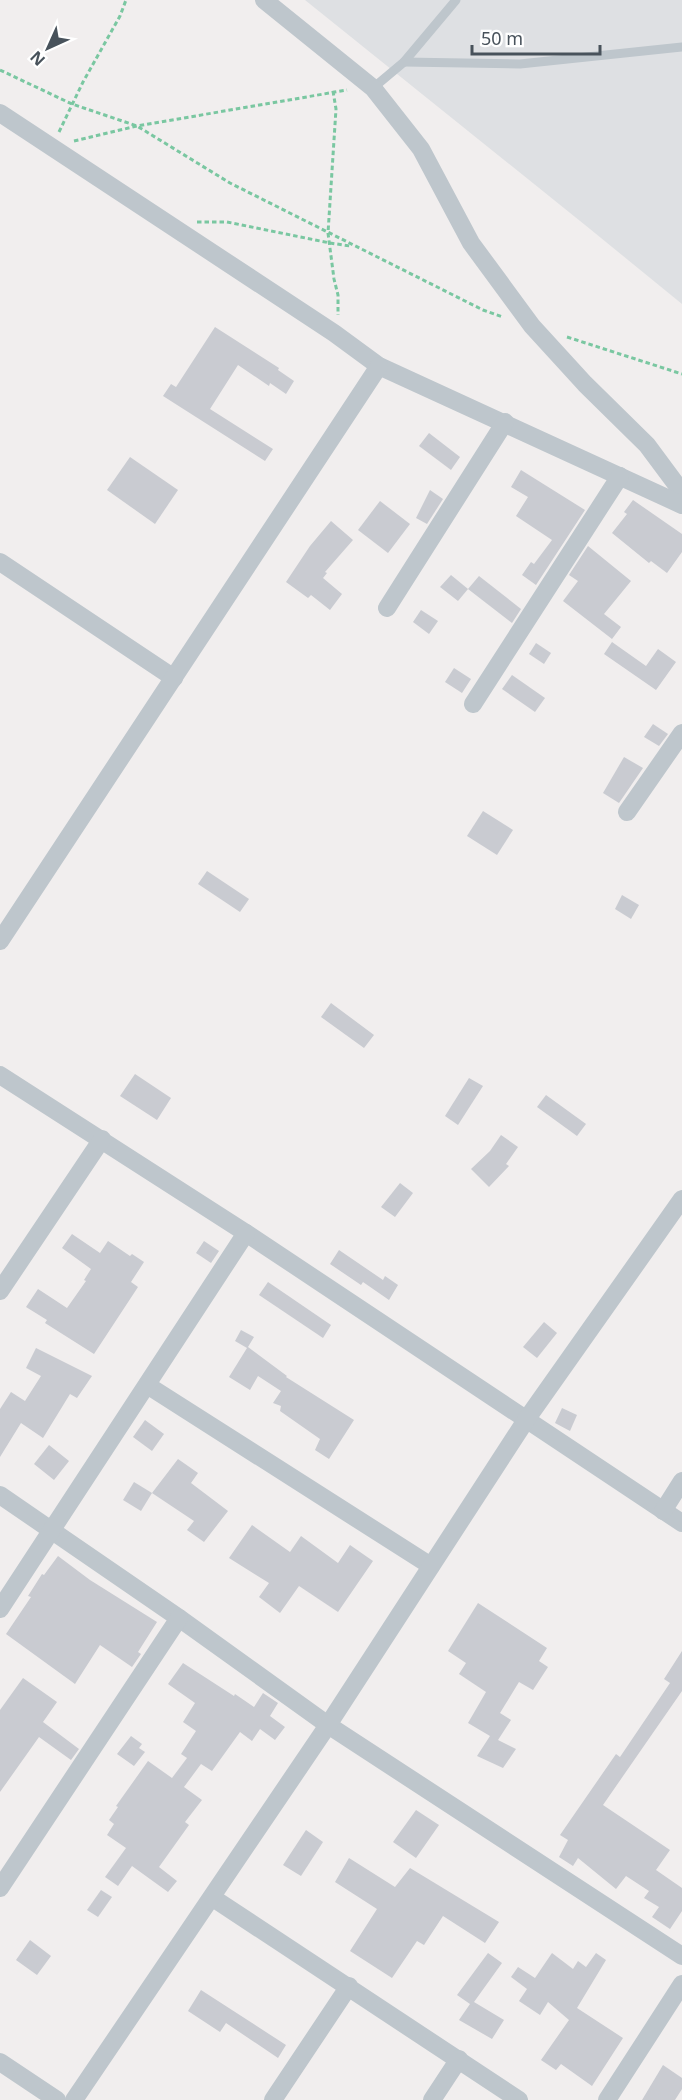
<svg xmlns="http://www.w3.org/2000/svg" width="682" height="2100" viewBox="0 0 682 2100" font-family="'Noto Sans',sans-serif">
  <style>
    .airport { fill: #dee0e3 }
    .building { fill: #c9cbd1 }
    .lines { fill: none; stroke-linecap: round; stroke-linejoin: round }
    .path { stroke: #7ac7a1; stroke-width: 3; stroke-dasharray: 4.5 3; stroke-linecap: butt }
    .service { stroke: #bec6cc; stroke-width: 9 }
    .minor { stroke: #bec6cc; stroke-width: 18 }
  </style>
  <rect width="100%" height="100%" fill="#f1eeee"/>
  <path class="airport" d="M305 0H682V304L590 229Z"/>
  <g class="building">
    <path d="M215 327 279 368 278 370 294 381 286 394 270 383 269 386 238 365 210 409 273 449 265 461 163 396 171 384 176 387Z"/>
    <path d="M429 433 460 457 451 470 419 446Z"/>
    <path d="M130 457 178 490 155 524 107 490Z"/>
    <path d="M521 470 585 510 536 585 522 575 531 562 534 564 552 540 516 516 528 497 511 487Z"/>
    <path d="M430 490 443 499 427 524 416 518Z"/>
    <path d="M633 500 682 534V552L667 573 651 561 649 563 612 533 627 514 624 512Z"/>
    <path d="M380 501 410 524 388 553 358 530Z"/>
    <path d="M331 521 353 540 325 572 327 573 323 578 342 594 330 610 311 595 308 598 286 582 310 546Z"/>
    <path d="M588 546 631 581 604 614 621 627 612 639 563 601 578 581 569 575Z"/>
    <path d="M451 575 468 589 458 601 440 587Z"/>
    <path d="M479 576 521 609 512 623 468 589Z"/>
    <path d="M421 610 438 621 429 634 413 622Z"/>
    <path d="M612 642 646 666 658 649 676 662 656 690 604 654Z"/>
    <path d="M536 643 551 653 544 664 529 654Z"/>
    <path d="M454 668 471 679 462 693 445 682Z"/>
    <path d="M512 675 545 698 535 712 502 689Z"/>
    <path d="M653 724 668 734 659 746 644 737Z"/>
    <path d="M624 757 643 768 619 803 603 793Z"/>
    <path d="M483 811 513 830 497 855 467 836Z"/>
    <path d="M207 871 249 899 240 912 198 884Z"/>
    <path d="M622 895 639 905 631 919 615 909Z"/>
    <path d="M331 1003 374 1035 364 1048 321 1017Z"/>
    <path d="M135 1074 171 1098 157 1120 120 1096Z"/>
    <path d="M469 1078 483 1086 458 1125 445 1116Z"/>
    <path d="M546 1095 586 1124 577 1136 537 1107Z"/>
    <path d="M501 1135 518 1147 506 1164 509 1166 489 1187 471 1169 490 1151Z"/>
    <path d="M400 1183 413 1193 395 1217 381 1207Z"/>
    <path d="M72 1234 100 1253 108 1241 130 1256 132 1254 144 1262 131 1282 138 1287 94 1354 45 1323 47 1320 26 1307 38 1289 67 1308 86 1281 84 1280 91 1269 62 1248Z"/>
    <path d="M204 1241 219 1251 211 1263 196 1253Z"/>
    <path d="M339 1250 383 1280 385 1276 398 1285 389 1300 363 1282 361 1285 330 1264Z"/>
    <path d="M268 1282 331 1325 323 1338 259 1295Z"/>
    <path d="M544 1322 557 1333 537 1358 523 1347Z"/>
    <path d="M241 1330 254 1337 248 1347 287 1376 286 1377 354 1420 329 1459 315 1450 320 1439 280 1411 281 1406 273 1403 281 1391 258 1376 250 1390 229 1377 247 1348 235 1341Z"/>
    <path d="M36 1348 92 1376 77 1398 70 1394 43 1438 21 1423 0 1457V1409L11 1392 25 1401 41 1376 26 1368Z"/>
    <path d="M562 1408 577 1415 570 1431 555 1423Z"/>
    <path d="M145 1420 164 1434 152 1451 133 1437Z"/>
    <path d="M49 1445 69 1461 54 1480 34 1464Z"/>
    <path d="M178 1459 198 1473 191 1483 228 1511 204 1542 187 1530 194 1521 152 1493Z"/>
    <path d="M134 1482 152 1493 141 1511 123 1500Z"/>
    <path d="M252 1525 290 1552 301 1536 338 1563 350 1545 373 1561 338 1612 299 1586 280 1613 259 1597 269 1583 229 1558Z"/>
    <path d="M58 1556 90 1580 157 1622 138 1652 141 1654 132 1667 100 1645 75 1684 6 1634 31 1597 28 1596 42 1574 44 1575Z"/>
    <path d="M478 1603 547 1648 539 1661 548 1667 533 1690 519 1682 500 1713 511 1720 498 1740 516 1749 503 1768 477 1756 490 1736 468 1723 486 1692 459 1674 466 1663 448 1651Z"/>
    <path d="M682 1651V1691L603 1805 670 1850 656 1870 682 1888V1911L670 1929 652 1917 659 1907 644 1898 649 1891 626 1876 616 1889 578 1858 573 1866 559 1857 568 1840 560 1835 616 1754 620 1757 670 1683 664 1679Z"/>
    <path d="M183 1663 234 1696 235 1694 254 1707 263 1693 278 1703 270 1716 285 1727 275 1740 260 1729 252 1741 240 1732 212 1771 201 1764 184 1787 202 1800 185 1822 189 1825 159 1867 177 1881 168 1892 132 1866 118 1886 105 1877 126 1848 107 1835 114 1824 109 1820 118 1807 116 1806 148 1761 172 1778 187 1758 181 1754 196 1731 183 1722 195 1703 168 1684Z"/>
    <path d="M23 1678 57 1702 43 1722 79 1749 71 1760 39 1737 0 1792V1710Z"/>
    <path d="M131 1736 142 1744 139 1748 145 1752 134 1766 117 1754Z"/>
    <path d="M416 1810 439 1825 416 1858 393 1842Z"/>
    <path d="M306 1830 323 1842 301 1876 283 1865Z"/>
    <path d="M349 1858 395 1887 410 1868 499 1922 485 1943 443 1916 424 1945 417 1941 392 1978 350 1951 377 1909 335 1882Z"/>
    <path d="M101 1890 112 1897 98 1917 87 1910Z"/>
    <path d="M30 1940 51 1956 37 1975 16 1960Z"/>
    <path d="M488 1953 502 1963 474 2002 504 2020 492 2039 459 2020 470 2004 457 1995Z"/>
    <path d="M552 1953 573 1969 578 1961 586 1967 596 1953 606 1960 577 2008 623 2038 592 2086 561 2064 556 2070 541 2060 569 2020 548 2002 540 2015 519 2001 527 1989 511 1977 518 1967 535 1978Z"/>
    <path d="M201 1990 286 2045 278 2058 226 2023 220 2032 188 2011Z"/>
    <path d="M663 2065 682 2078V2089L675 2100H642Z"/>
  </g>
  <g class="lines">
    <g class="path">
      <path d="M0 70 72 104 137 126 230 183 483 310 503 317"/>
      <path d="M333 91 336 109 328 233 334 279 338 295V315"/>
      <path d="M59 132 83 82 120 16 126 0"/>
      <path d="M74 141 137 126 347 90"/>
      <path d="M197 222H227L330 243 350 246"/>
      <path d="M567 337 682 374"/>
    </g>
    <g class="service">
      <path d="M404 62 520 64 682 47"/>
      <path d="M373 88 404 62 456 0"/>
    </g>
    <g class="minor">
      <path d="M264 0 373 88 421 149 471 243 532 326 585 384 647 445 682 492"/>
      <path d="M0 113 334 333 379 366 682 505"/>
      <path d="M0 562 174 678"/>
      <path d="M387 608 505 422"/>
      <path d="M473 704 620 476"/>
      <path d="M627 812 682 733"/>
      <path d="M0 941 379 366"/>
      <path d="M0 1075 246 1233 682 1523"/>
      <path d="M0 1291 102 1139"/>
      <path d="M147 1385 431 1566"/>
      <path d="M0 1495 179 1618 328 1725 682 1956"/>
      <path d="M663 1511 682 1481"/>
      <path d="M0 1609 246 1233"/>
      <path d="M0 1888 179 1618"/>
      <path d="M213 1898 519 2100"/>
      <path d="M0 2062 57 2100"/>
      <path d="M74 2100 328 1725 526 1420 682 1199"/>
      <path d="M273 2100 349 1986"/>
      <path d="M432 2100 459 2059"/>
      <path d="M607 2100 682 1984"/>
    </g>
  </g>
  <g transform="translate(48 48) rotate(225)" stroke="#ffffff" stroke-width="4.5" paint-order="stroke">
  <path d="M0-4.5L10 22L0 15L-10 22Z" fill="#48525b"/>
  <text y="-9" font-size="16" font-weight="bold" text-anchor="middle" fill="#48525b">N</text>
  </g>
  <path d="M472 45v9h128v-9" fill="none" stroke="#48525b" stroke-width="3"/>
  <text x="481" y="45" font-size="18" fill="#48525b" stroke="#ffffff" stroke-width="4.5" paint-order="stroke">50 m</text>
</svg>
